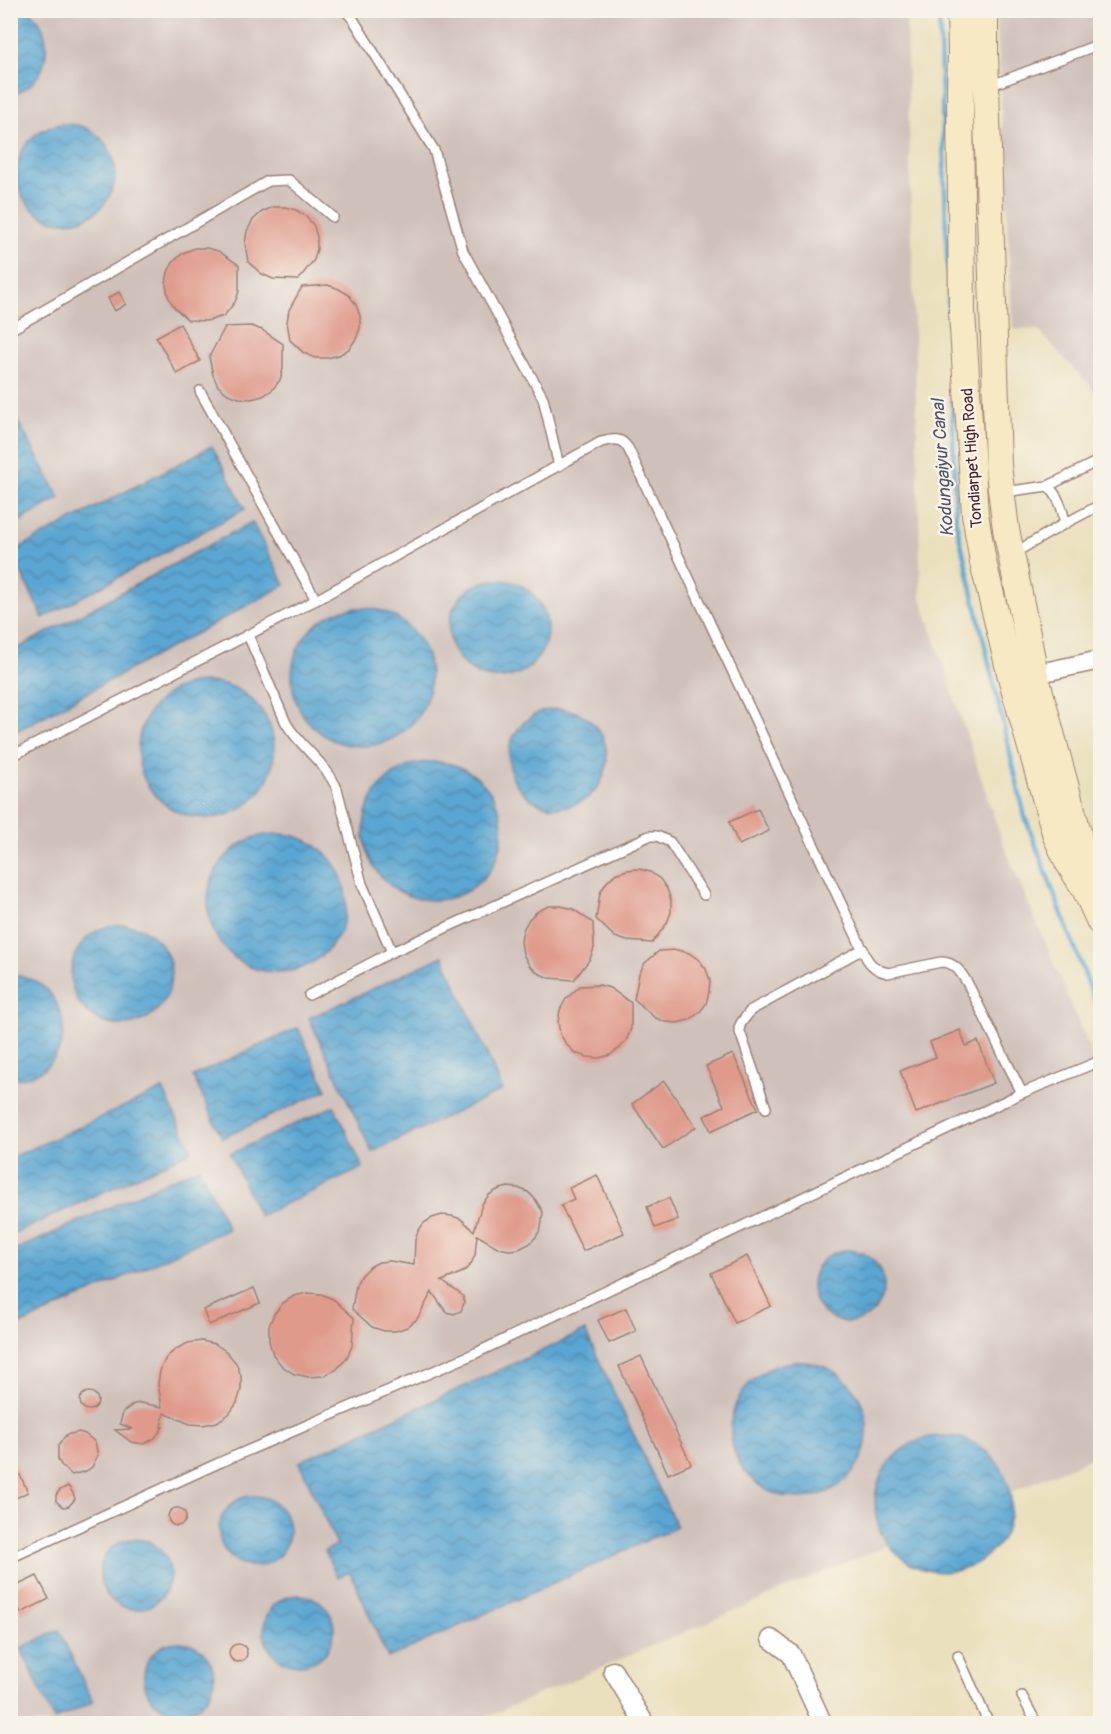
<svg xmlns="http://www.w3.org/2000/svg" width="1111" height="1734" viewBox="0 0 1111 1734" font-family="Pangolin,sans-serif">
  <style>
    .industrial { fill: #cfc0ba }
    .water { fill: url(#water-waves); stroke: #52627e; stroke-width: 1.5 }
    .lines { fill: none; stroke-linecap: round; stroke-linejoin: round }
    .stream { stroke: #5aa6d2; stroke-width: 4.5 }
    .building { fill: #df9a8b }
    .lane-casing { stroke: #9a8074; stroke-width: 12 }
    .street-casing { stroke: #9a8074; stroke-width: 21 }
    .secondary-casing { stroke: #9a8074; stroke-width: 28 }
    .lane { stroke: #fff; stroke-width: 9 }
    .street { stroke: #fff; stroke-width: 18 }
    .secondary { stroke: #f7e9c3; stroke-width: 26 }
    .labels { text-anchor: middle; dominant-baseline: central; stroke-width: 5; stroke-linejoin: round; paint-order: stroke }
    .street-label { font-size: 16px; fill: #4a1f2b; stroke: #f7f3e8 }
    .water-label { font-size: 18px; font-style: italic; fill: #50556e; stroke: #f7f3e8 }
  </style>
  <defs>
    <pattern id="water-waves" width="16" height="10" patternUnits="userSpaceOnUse" patternTransform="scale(1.5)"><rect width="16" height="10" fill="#5aa6d2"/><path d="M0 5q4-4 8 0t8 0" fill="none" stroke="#4c87ab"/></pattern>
  </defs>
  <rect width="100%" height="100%" fill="#f7f3e8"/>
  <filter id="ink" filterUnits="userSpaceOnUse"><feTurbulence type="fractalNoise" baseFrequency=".0167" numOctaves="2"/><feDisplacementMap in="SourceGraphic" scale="12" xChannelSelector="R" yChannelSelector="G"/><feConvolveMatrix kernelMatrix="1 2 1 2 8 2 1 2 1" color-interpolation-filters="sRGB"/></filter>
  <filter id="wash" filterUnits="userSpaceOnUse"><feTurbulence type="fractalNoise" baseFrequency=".008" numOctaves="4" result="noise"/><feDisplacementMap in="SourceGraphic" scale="24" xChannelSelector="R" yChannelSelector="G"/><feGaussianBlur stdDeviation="1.35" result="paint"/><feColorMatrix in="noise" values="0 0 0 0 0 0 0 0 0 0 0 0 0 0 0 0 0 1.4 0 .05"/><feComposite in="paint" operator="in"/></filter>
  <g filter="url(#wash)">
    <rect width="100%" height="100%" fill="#ebe0bd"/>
    <g class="industrial">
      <path d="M11 11H906L921 598 1001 838 1100 1074V1454L472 1723 11 1724Z"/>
      <path d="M996 11H1100V396L1038 330 1013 329Z"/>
    </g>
    <g class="water">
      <path d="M11 10 29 11C32 14 36 17 39 21 50 39 48 65 35 80 28 88 20 92 11 96Z"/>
      <circle cx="66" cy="173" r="49"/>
      <path d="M11 409 60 498 11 526H10Z"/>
      <path d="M212 446 245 509 43 618 11 552Z"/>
      <path d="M252 522 285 585 11 734V652Z"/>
      <circle cx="498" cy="629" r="49"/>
      <circle cx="361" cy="677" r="69"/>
      <circle cx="206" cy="750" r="68"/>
      <circle cx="558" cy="758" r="49"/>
      <circle cx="433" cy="831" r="69"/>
      <circle cx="277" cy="903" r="69"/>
      <circle cx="121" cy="975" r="50"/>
      <path d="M443 956 503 1090 372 1152 309 1018Z"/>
      <path d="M11 975C60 976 83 1041 42 1070 32 1077 21 1078 11 1080Z"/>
      <path d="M298 1028 327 1090 222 1138 193 1076Z"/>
      <path d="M163 1089 192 1151 11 1235V1158Z"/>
      <path d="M334 1106 363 1168 259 1216 230 1154Z"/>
      <path d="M199 1167 228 1229 11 1329V1252Z"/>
      <circle cx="848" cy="1286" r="36"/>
      <path d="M585 1331 677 1527 388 1658 350 1572 337 1577 325 1551 337 1545 299 1462Z"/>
      <circle cx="799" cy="1430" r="68"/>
      <circle cx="943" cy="1504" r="68"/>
      <circle cx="254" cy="1531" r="35"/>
      <circle cx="135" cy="1574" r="35"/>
      <circle cx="299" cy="1630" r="35"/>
      <path d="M59 1630 93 1702 54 1720 21 1648Z"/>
      <circle cx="179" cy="1677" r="35"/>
    </g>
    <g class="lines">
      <path class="stream" d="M939 10 956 522 1025 817 1091 991 1100 1011"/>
    </g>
    <g id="blocks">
      <g class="building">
        <path d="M273 207H285L296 210 306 216 314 226 317 237V249L314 260 298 280 273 279 262 274 248 262 245 243 247 231 253 220 262 212Z"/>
        <path d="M195 248H207L218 251 239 265V291L235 302 224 316 207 321 188 320 174 307 168 296 166 284 168 272 174 261 183 253Z"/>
        <path d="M328 285 339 289 349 295 356 305 360 316V328L356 339 349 349 339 355 327 358H315L304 353 290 340 287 322 289 310 302 287Z"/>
        <path d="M119 292 126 304 115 311 108 298Z"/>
        <path d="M180 324 200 361 177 374 156 337Z"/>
        <path d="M251 326 262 330 283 344V369L280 380 272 390 263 396 251 399 239 398 228 394 218 386 213 375 209 357 225 327Z"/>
        <path d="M758 809 769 831 739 845 729 822Z"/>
        <path d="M639 869 650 872 660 879 667 889 671 900V912L667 923 652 943 627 941 615 937 596 919 600 893 606 883 615 874 627 870Z"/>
        <path d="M549 906H561L573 909 593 923 594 948 590 959 574 980 549 978 538 973 529 965 523 954 521 942 523 930 529 919 538 911Z"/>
        <path d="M677 950 689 953 699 960 706 969 710 980 709 992 706 1004 699 1013 689 1020 677 1023 665 1022 654 1017 634 999 639 974 645 963 659 951Z"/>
        <path d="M599 985 610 988 631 1003V1028L627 1039 620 1048 610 1055 599 1058 587 1057 575 1053 566 1044 560 1034 558 1022 560 1010 566 999 580 986Z"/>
        <path d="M960 1030 966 1046 978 1041 994 1083 916 1113 900 1071 936 1057 930 1042Z"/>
        <path d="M733 1054 758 1109 711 1131 704 1116 724 1106 706 1066Z"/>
        <path d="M664 1081 696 1127 663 1149 632 1104Z"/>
        <path d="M597 1175 624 1233 583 1251 561 1205 574 1199 569 1188Z"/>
        <path d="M508 1187 518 1188 528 1192 535 1199 543 1212 541 1228 536 1237 529 1244 519 1249 509 1250 499 1248 477 1235 475 1255 471 1264 463 1272 442 1281 463 1296 464 1303 461 1311 454 1314 446 1312 432 1292 417 1319 407 1327 396 1331H384L372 1327 352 1309 356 1285 361 1275 369 1267 379 1262 390 1261 414 1265 415 1240 418 1231 424 1223 432 1218 442 1215 452 1216 461 1219 474 1231 482 1204 489 1195 497 1190Z"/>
        <path d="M669 1198 678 1219 655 1228 647 1207Z"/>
        <path d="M747 1256 771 1306 735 1323 711 1273Z"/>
        <path d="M254 1288 260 1303 209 1325 203 1310Z"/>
        <path d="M307 1293 321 1294 333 1299 354 1318 352 1346 346 1359 336 1370 323 1376 309 1377 294 1374 282 1366 273 1355 269 1341V1326L274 1314 283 1303 294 1296Z"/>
        <path d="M626 1308 636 1331 609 1343 598 1320Z"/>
        <path d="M202 1341 215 1344 227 1352 236 1363 241 1376V1390L237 1403 229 1414 217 1422 203 1425 190 1424 164 1413 161 1427H163L155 1438 144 1444 131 1442 115 1430 133 1429 120 1424 123 1412 134 1404 141 1403 162 1407 158 1384 160 1371 166 1358 176 1349 188 1343Z"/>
        <path d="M641 1356 691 1464 668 1474 619 1366Z"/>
        <circle cx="89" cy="1401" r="9"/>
        <path d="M79 1432 85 1434 95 1442 98 1455 92 1467 86 1471 72 1475 62 1466 58 1460V1446L66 1435Z"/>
        <path d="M10 1454 28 1492 10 1501Z"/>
        <path d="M68 1486 73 1493 75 1499 69 1506 63 1507 56 1501V1495L60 1490Z"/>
        <circle cx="177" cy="1517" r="9"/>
        <path d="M37 1576 49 1599 21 1613 10 1593V1589Z"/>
        <circle cx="238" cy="1653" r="9"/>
      </g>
    </g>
  </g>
  <g filter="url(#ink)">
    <use href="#blocks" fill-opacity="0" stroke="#9a8074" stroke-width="1.5"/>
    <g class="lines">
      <defs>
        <g id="lane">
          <path d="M345 10 353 19 434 150 463 251 543 398 559 466"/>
          <path d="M989 86 1100 44"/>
          <path d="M10 330 268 181 289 180 333 217"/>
          <path d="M200 391 316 600"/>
          <path d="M1048 486 1092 464 1097 463 1100 468"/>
          <path d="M1004 492 1048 486C1057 494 1065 512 1064 524L1014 553"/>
          <path d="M1064 524 1100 505"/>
          <path d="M248 635 286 723C301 748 326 763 337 789L362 884 392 952 309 995"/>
          <path d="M10 757 316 600 601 442C613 439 621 437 628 448L867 959C872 967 878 971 888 973L941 962C956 962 962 974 969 986L1022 1093"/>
          <path d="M392 952 649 836H657L670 842 704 895"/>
          <path d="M766 1108 739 1029 741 1023 751 1010 863 949"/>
          <path d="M10 1558 221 1462 476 1353 1022 1093 1100 1061"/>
          <path d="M958 1656 989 1724"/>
          <path d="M1022 1696 1037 1724"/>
        </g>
        <g id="street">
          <path d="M1035 674 1100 660"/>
          <path d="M771 1639 791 1654 823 1724"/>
          <path d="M613 1671 645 1724"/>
        </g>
        <g id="secondary">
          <path d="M960 10 961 54 960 90 962 313 975 514 983 562 1011 677 1056 836 1068 862 1085 889 1100 922"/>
          <path d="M985 10V55L998 465 1006 529 1035 674 1078 832 1083 876"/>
        </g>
      </defs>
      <use href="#lane" class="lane-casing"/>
      <use href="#street" class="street-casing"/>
      <use href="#secondary" class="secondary-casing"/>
      <use href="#lane" class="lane"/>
      <use href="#street" class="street"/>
      <use href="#secondary" class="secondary"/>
    </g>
  </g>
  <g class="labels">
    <g class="street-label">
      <text transform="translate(972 458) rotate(-94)">Tondiarpet High Road</text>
    </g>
    <g class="water-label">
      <text transform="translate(943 468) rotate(-94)">Kodungaiyur Canal</text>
    </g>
  </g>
  <rect width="1111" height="1734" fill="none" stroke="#f7f3e8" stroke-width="36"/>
</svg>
